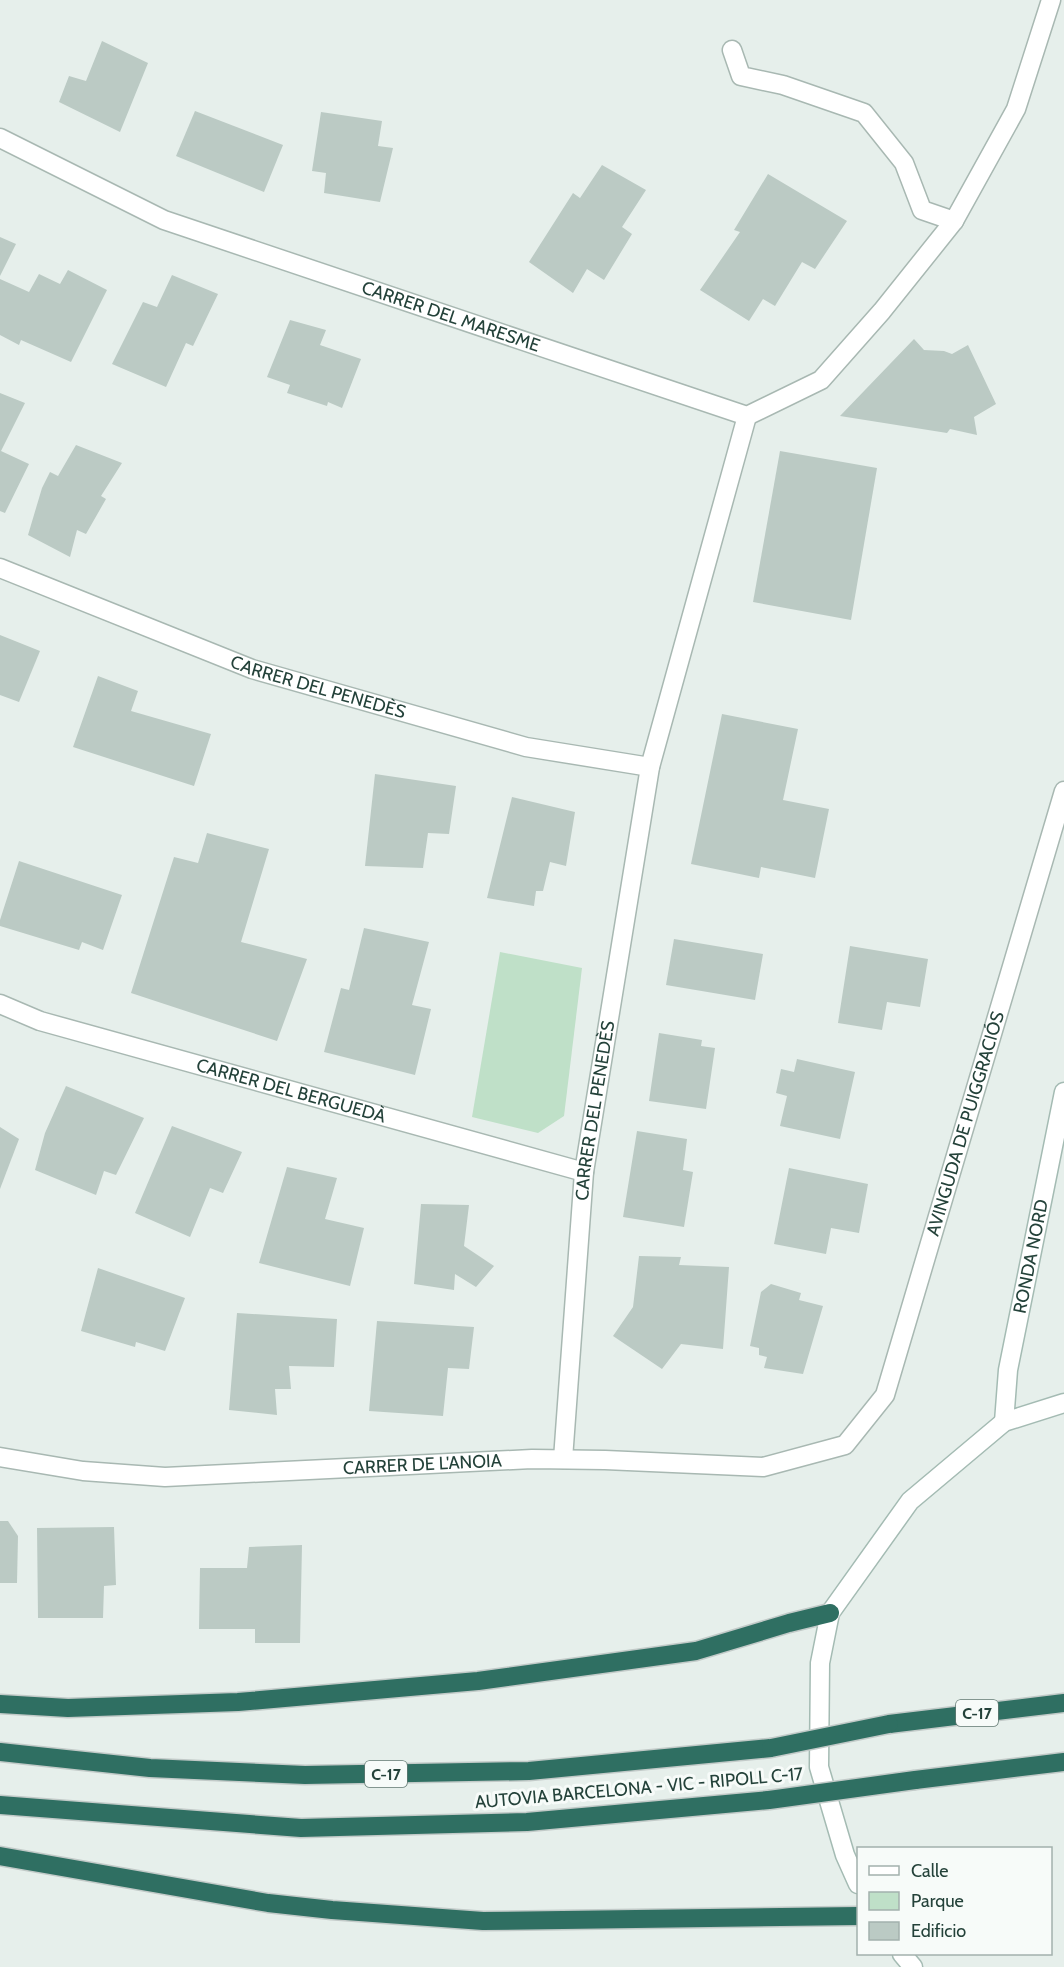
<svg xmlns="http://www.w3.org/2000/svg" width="1064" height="1967" viewBox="0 0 1064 1967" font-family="Cabin,sans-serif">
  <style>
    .green { fill: #bfe0c8 }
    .building { fill: #bbcac4 }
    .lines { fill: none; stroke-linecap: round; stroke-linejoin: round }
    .street-casing { stroke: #a8b8b2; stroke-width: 21 }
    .secondary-casing { stroke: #a4bbb3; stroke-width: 21 }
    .highway-casing { stroke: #c2cac8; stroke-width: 21 }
    .street { stroke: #fff; stroke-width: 18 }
    .secondary { stroke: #fff; stroke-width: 18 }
    .highway { stroke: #2f6f62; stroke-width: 18 }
    .highway-bridge-casing { stroke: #c2cac8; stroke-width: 21; stroke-linecap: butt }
    .highway-bridge { stroke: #2f6f62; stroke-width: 18 }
    .labels { text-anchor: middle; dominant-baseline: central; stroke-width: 6; stroke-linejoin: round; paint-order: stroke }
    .shield { fill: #f7fbf9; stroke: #637a73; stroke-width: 1.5 }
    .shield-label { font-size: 16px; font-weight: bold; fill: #24423a }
    .street-label { font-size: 18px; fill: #24423a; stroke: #f7fbf9 }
  </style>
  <rect width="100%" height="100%" fill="#e6efeb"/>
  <path class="green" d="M500 952 582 968 564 1116 538 1133 472 1117Z"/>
  <g class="building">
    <path d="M102 41 148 63 120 132 59 102 69 76 86 81Z"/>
    <path d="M195 111 283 145 264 192 176 156Z"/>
    <path d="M321 112 382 121 378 146 393 148 380 202 324 193 326 173 312 171Z"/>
    <path d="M602 165 646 190 622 227 632 234 604 280 587 269 573 293 529 262 573 193 580 198Z"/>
    <path d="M768 174 847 221 815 269 802 262 775 306 763 299 749 321 700 290 740 232 734 230Z"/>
    <path d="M0 237 16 244 0 276Z"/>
    <path d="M68 270 107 290 71 362 21 340 19 345 0 335V279L29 292 39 274 60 284Z"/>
    <path d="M172 275 218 294 193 346 186 343 166 387 112 364 143 302 157 307Z"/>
    <path d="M290 320 326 330 320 345 361 359 342 408 328 402 327 406 287 393 290 385 267 377Z"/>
    <path d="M914 339 924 350 944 351 952 354 968 345 996 404 974 417 977 435 950 429 947 433 840 416Z"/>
    <path d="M0 393 25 403 1 451 29 464 5 513 0 511Z"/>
    <path d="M76 445 122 463 101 496 106 499 86 534 77 530 70 557 28 535 42 488 50 472 58 476Z"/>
    <path d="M780 451 877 468 851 620 753 602Z"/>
    <path d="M0 635 40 651 19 702 0 695Z"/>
    <path d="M98 676 138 691 131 711 211 734 194 786 73 747Z"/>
    <path d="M722 714 798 729 783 800 829 809 815 878 761 867 759 878 691 864Z"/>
    <path d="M375 774 456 786 449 834 428 833 423 868 365 866Z"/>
    <path d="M512 797 575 812 566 866 550 862 543 891H536L534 906 487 898Z"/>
    <path d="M207 833 269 849 241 942 307 959 277 1041 131 993 174 857 198 863Z"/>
    <path d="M19 861 122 895 103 950 82 942 79 950 0 926V920Z"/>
    <path d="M364 928 429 942 412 1005 431 1009 415 1075 324 1052 341 988 349 990Z"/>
    <path d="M674 939 763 954 755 1000 666 985Z"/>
    <path d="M850 946 928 959 920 1007 887 1002 882 1030 838 1023Z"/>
    <path d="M659 1033 702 1040 701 1046 715 1048 706 1109 649 1101Z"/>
    <path d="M797 1059 855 1072 840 1139 780 1126 787 1096 776 1093 781 1069 794 1072Z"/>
    <path d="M66 1086 144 1118 116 1175 104 1171 96 1195 35 1170 45 1133Z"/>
    <path d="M172 1126 242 1152 223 1193 210 1188 190 1237 135 1213Z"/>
    <path d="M0 1127 19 1139 0 1189Z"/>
    <path d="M637 1131 687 1139 683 1170 693 1172 684 1227 623 1217Z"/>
    <path d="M287 1167 337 1178 325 1219 364 1228 350 1286 259 1263Z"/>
    <path d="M789 1168 868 1184 859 1233 831 1228 826 1254 774 1244Z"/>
    <path d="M421 1204 469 1205 464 1246 494 1266 476 1287 455 1274 454 1290 414 1284Z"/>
    <path d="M639 1256 681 1257 679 1265 729 1267 723 1349 681 1344 662 1369 613 1336 633 1307Z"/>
    <path d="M98 1268 185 1298 165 1351 136 1342 135 1347 81 1331Z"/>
    <path d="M771 1284 801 1293 799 1300 823 1306 803 1374 764 1368 767 1357 759 1355V1348L750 1346 761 1292Z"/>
    <path d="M237 1313 337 1319 334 1367 289 1366 291 1389H275L277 1415 229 1410Z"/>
    <path d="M377 1321 474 1327 469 1369 448 1368 443 1416 369 1411Z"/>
    <path d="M0 1521H8L18 1536 17 1583H0Z"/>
    <path d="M114 1527 116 1585 104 1586 103 1618H38L37 1528Z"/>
    <path d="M302 1545 300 1643H255V1629H199L200 1568H247L249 1547Z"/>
  </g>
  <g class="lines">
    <defs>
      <g id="street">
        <path d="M732 50 741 76 783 85 864 113 904 163 922 210 954 221"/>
        <path id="s1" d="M0 138 164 220 747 416 821 380 882 311 954 221 1016 109 1051 0"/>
        <path id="s2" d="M0 568 252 669 526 747 650 767"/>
        <path id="s3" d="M0 1004 40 1021 584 1172"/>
        <path id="s4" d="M0 1457 83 1471 165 1477 532 1459 605 1460 763 1467 845 1445 885 1395 1064 791"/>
        <path id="s5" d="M563 1459 584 1172 650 767 747 416"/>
      </g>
      <g id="secondary">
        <path id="s6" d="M1004 1422 1008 1370 1064 1092"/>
        <path d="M858 1884 845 1855 819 1767 820 1663 830 1613 910 1501 1004 1422 1064 1403"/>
        <path d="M902 1954 913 1967"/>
      </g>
      <g id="highway">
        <path d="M0 1704 68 1708 238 1702 478 1681 696 1651 789 1623 830 1613"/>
        <path d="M889 1724 1064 1703"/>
        <path d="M0 1752 150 1768 305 1775 529 1771 771 1748"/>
        <path d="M915 1780 1064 1762"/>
        <path d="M0 1805 301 1828 527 1822 769 1800"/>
        <path d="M0 1856 268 1903 332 1910 483 1921 858 1916"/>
      </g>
    </defs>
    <use href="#street" class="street-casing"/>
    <use href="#secondary" class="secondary-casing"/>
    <use href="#highway" class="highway-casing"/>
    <use href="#street" class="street"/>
    <use href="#secondary" class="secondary"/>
    <use href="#highway" class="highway"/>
    <defs>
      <g id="highway-bridge">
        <path d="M771 1748 889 1724"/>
        <path d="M769 1800 915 1780"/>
      </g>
    </defs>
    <use href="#highway-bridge" class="highway-bridge-casing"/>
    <use href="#highway-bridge" class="highway-bridge"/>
  </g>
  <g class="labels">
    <g class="shield">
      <rect x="956" y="1700" width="42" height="26" rx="4.5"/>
      <rect x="365" y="1761" width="42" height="26" rx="4.5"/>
    </g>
    <g class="shield-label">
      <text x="977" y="1713">C-17</text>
      <text x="386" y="1774">C-17</text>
    </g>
    <g class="street-label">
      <text stroke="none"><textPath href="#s1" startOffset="486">CARRER DEL MARESME</textPath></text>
      <text stroke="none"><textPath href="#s2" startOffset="340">CARRER DEL PENEDÈS</textPath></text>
      <text stroke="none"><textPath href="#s3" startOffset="304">CARRER DEL BERGUEDÀ</textPath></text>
      <text stroke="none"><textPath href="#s5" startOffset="350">CARRER DEL PENEDÈS</textPath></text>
      <text stroke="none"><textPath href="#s4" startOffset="1197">AVINGUDA DE PUIGGRACIÓS</textPath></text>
      <text stroke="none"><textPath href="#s6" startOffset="168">RONDA NORD</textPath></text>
      <text stroke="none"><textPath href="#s4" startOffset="424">CARRER DE L'ANOIA</textPath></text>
      <text transform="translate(639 1788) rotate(-5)">AUTOVIA BARCELONA - VIC - RIPOLL C-17</text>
    </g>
  </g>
  <rect x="857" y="1847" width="195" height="108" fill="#f7fbf9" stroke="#a3b1ad" stroke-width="1.5"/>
  <rect x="869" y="1866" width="30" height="9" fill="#ffffff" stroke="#a3b1ad" stroke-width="1.5"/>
  <text x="911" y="1877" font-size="18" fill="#24423a">Calle</text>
  <rect x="869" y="1892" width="30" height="18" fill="#bfe0c8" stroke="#a3b1ad" stroke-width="1.5"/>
  <text x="911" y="1907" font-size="18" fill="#24423a">Parque</text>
  <rect x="869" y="1922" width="30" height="18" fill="#bbcac4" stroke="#a3b1ad" stroke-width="1.5"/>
  <text x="911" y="1937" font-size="18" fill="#24423a">Edificio</text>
</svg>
